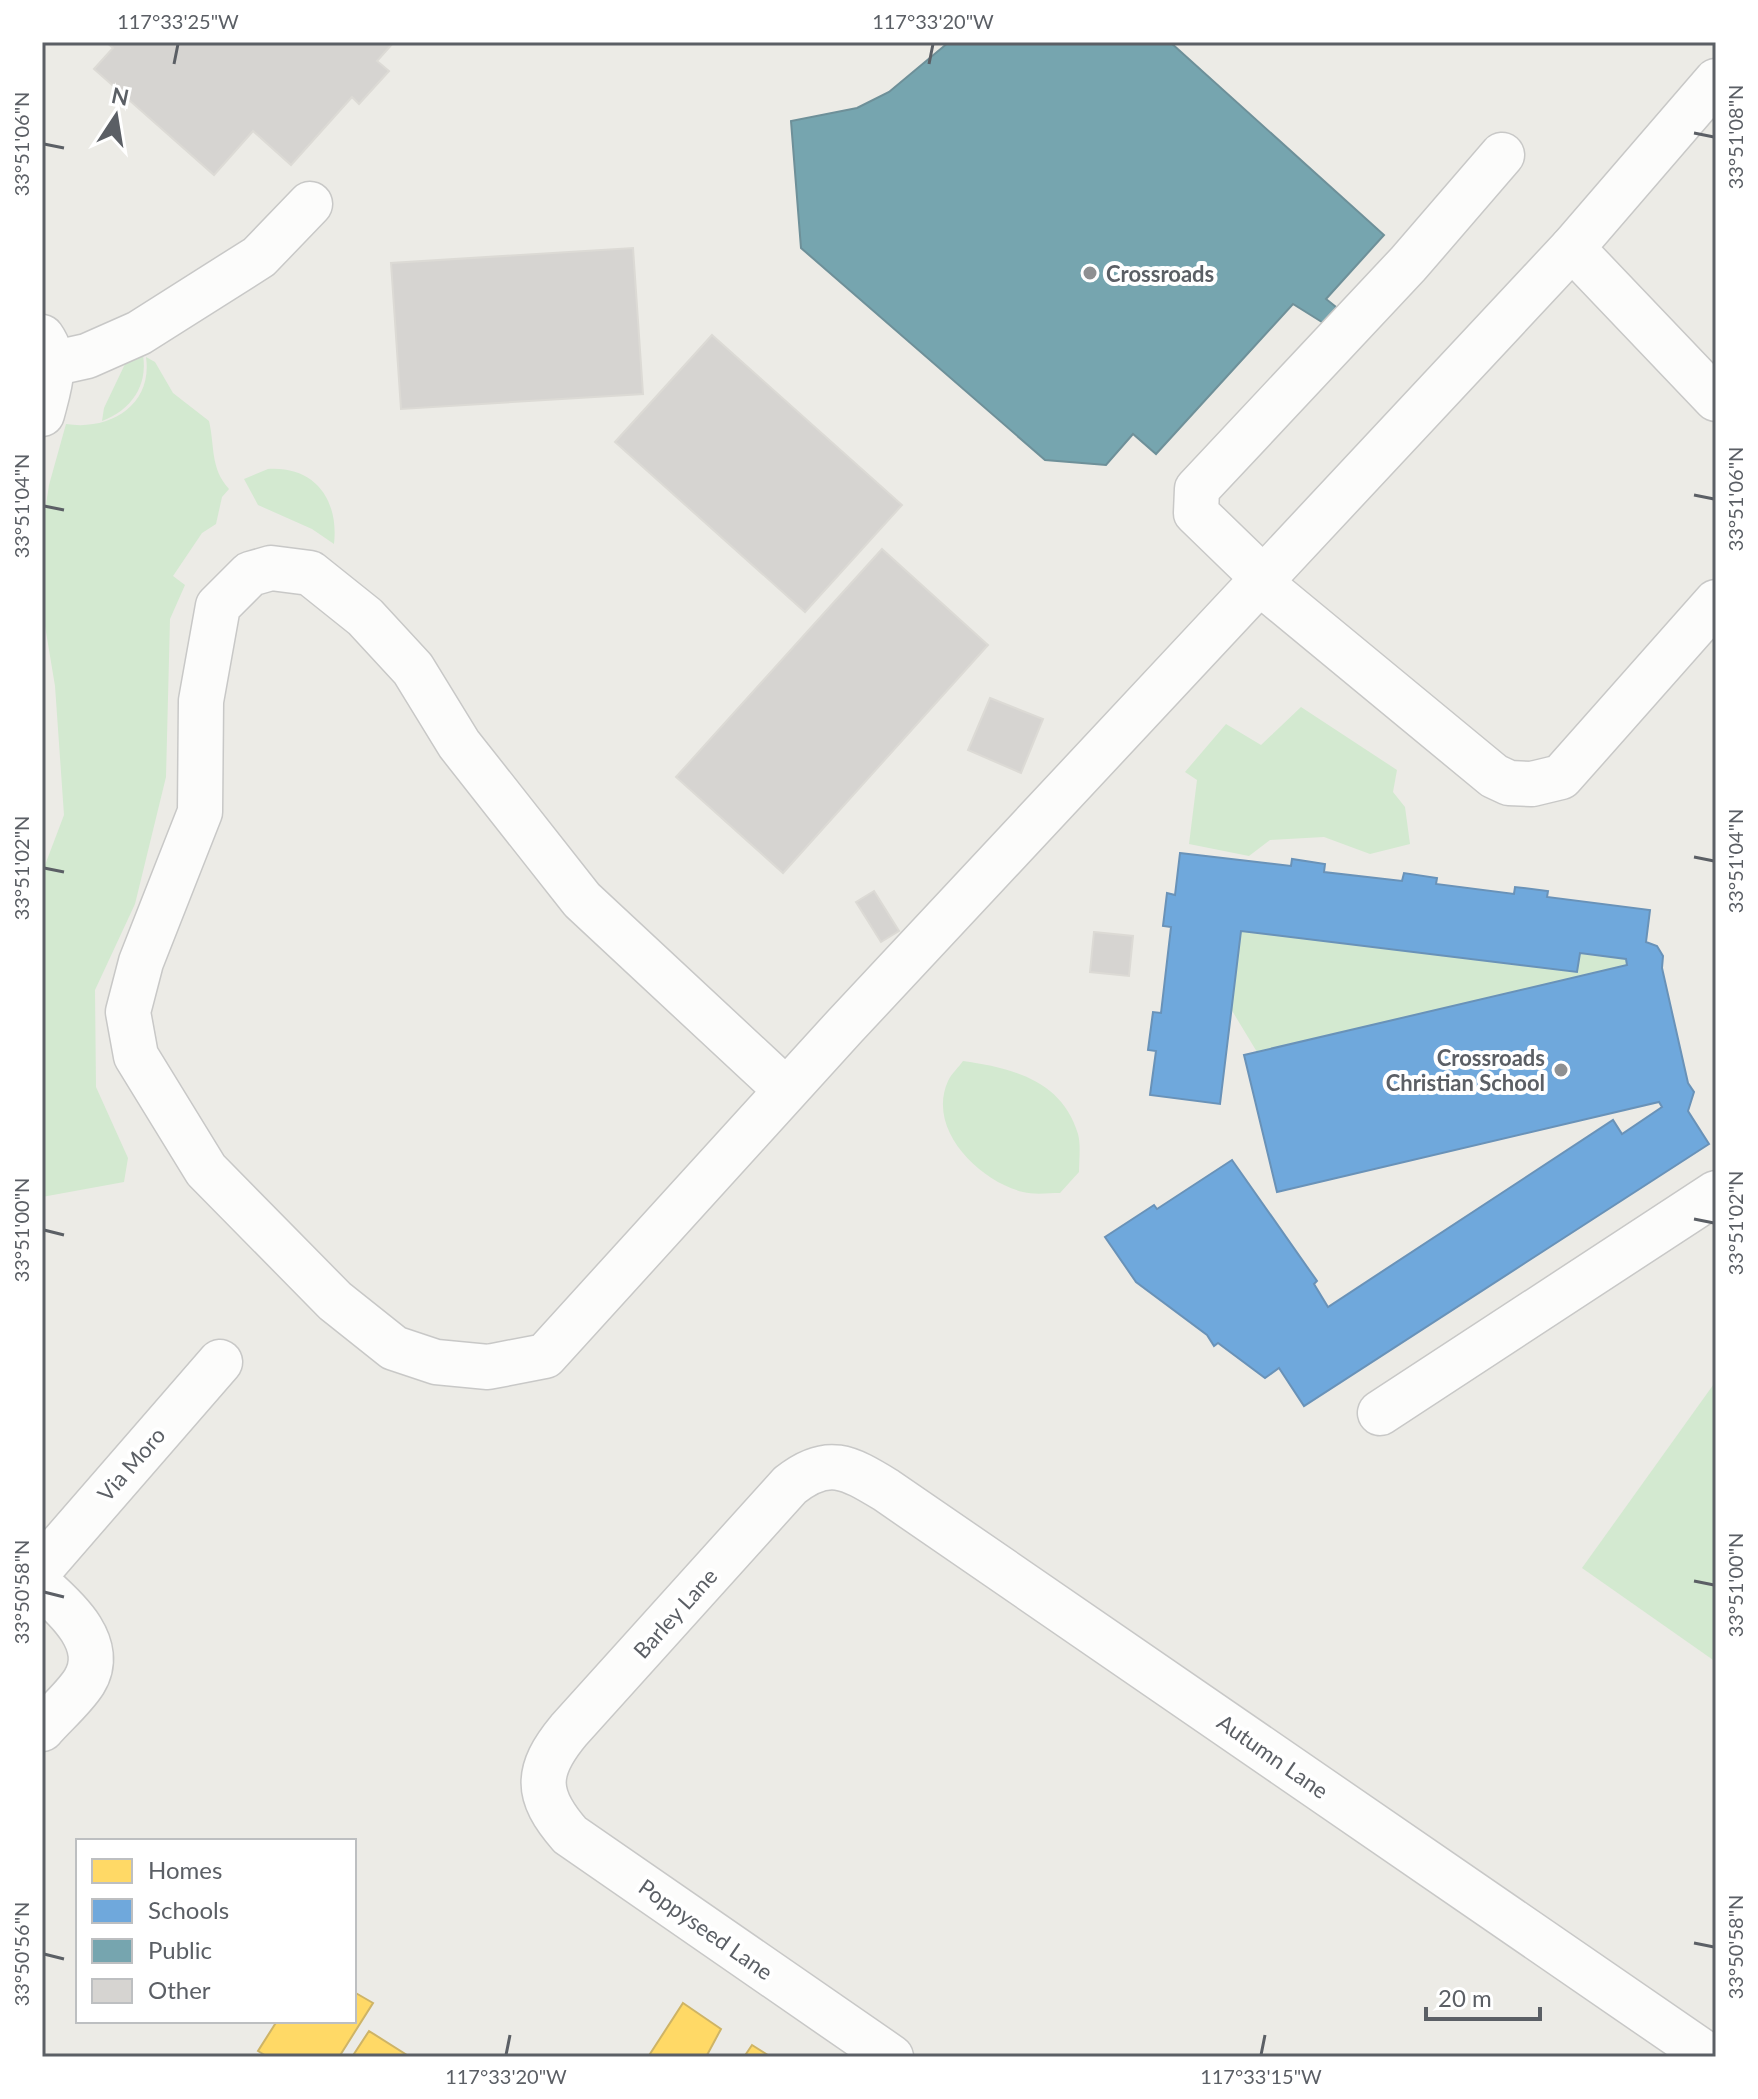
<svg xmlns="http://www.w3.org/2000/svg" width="1758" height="2099" viewBox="0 0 1758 2099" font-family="Lato,sans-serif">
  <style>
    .green { fill: #d3e9d0 }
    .homes { fill: #ffd966; stroke: #ceb466; stroke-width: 2 }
    .schools { fill: #6fa8dc; stroke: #6992b8; stroke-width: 2 }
    .public { fill: #76a5af; stroke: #6e9099; stroke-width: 2 }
    .building { fill: #d6d4d1; stroke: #dcdad5; stroke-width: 2 }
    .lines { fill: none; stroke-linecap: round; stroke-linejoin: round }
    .minor-casing { stroke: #c8c8c7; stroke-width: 47 }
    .minor { stroke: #fcfcfb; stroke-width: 44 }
    .ticks { fill: none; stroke: #5b5f65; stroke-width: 3 }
    .poi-dot { fill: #8e9092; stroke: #fff; stroke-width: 3 }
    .labels { text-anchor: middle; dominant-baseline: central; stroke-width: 8; stroke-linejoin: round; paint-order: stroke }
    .poi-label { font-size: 22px; font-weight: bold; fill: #5b5f65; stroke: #fff; text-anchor: start }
    .street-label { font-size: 22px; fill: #5b5f65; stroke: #fff }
    .neatline { fill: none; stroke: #5b5f65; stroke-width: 3 }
    .ticks-label { font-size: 20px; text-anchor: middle; fill: #5b5f65 }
  </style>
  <rect width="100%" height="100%" fill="#ecebe6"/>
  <g class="green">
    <path d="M143 355C148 386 131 410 102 421L104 408 125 364 128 359Z"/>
    <path d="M146 357 155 362 173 393 209 421C215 447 210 468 229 489L222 497 216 524 202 533 173 576 185 585 170 619 166 777 135 904 95 990 96 1087 128 1158 124 1182 42 1197V873L64 815 55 686 42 608V530L49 485 66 424C109 431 153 406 146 357Z"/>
    <path d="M268 469C315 466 339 500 334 544L312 529 258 505 244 479Z"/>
    <path d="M1301 707 1397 770 1393 792 1405 807 1410 844 1370 854 1324 837 1270 840 1249 856 1189 844 1197 780 1185 772 1226 724 1261 745Z"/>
    <path d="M1241 931 1577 972 1580 953 1626 959 1627 965 1257 1052 1231 1009Z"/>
    <path d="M963 1061C1012 1068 1062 1080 1078 1134 1081 1145 1079 1161 1079 1172L1060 1193C1049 1193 1034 1195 1023 1192 980 1181 926 1130 948 1081 951 1074 959 1067 963 1061Z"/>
    <path d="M1716 1381V1662L1582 1568Z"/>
  </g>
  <g class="homes">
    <path d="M354 1992 373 2003 339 2057H268L258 2051 277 2021H354Z"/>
    <path d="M683 2003 721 2029 706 2057H648Z"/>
    <path d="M369 2031 410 2057H352Z"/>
    <path d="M752 2045 771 2057H744Z"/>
  </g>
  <path class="schools" d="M1180 853 1291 866 1292 859 1325 864 1324 872 1402 881 1404 873 1437 878 1436 884 1514 894 1515 887 1548 891 1547 897 1650 910 1646 942 1657 946 1663 956 1662 968 1688 1083 1694 1092 1688 1111 1709 1144 1304 1406 1279 1368 1265 1378 1218 1343 1214 1346 1207 1335 1136 1282 1105 1237 1154 1205 1157 1209 1232 1160 1317 1281 1314 1284 1328 1307 1613 1120 1622 1134 1662 1107 1659 1102 1277 1192 1244 1055 1627 965 1626 959 1580 953 1577 972 1241 931 1220 1104 1150 1095 1156 1051 1148 1050 1153 1012 1161 1013 1171 927 1163 926 1167 893 1175 895Z"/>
  <path class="public" d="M949 42H1170L1384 235 1326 299 1336 307 1325 324 1293 304 1156 454 1133 434 1106 465 1045 460 801 248 791 121 857 108 889 92Z"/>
  <g class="building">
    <path d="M106 42H394L377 61 389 71 359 104 352 97 291 165 253 131 214 175 94 69 113 48Z"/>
    <path d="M633 248 643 394 401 409 391 263Z"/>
    <path d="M712 335 902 505 805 612 615 442Z"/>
    <path d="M882 549 988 645 783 873 676 777Z"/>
    <path d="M990 698 1043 719 1021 773 968 750Z"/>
    <path d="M874 891 899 931 881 942 856 902Z"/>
    <path d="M1094 932 1133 936 1129 976 1090 972Z"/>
  </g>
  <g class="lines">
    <defs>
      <g id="minor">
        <path d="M1716 81 1572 248 1716 399"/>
        <path d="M42 337C59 361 49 387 42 414"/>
        <path d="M51 364 87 356 139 333 259 257 310 204"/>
        <path d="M1263 578 1196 513 1197 489 1408 264 1502 155"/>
        <path d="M1259 582 1494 776 1509 783 1532 784 1561 777 1716 602"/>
        <path d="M786 1090 582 900 459 744 413 669 365 617 310 573 271 568 250 574 218 606 201 701 200 812 141 962 128 1012 136 1056 206 1170 335 1301 394 1348 436 1362 488 1367 545 1356 845 1026 1572 248"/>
        <path d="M1380 1413 1716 1193"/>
        <path d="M42 1567 220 1362"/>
        <path d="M42 1587C67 1609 107 1645 84 1682 73 1699 55 1714 42 1729"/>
        <path d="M891 2057 570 1835C535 1795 535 1771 569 1730L790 1485C828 1455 848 1467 886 1490L1710 2057"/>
      </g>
    </defs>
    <use href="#minor" class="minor-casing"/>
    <use href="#minor" class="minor"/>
  </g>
  <path class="ticks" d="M174 64 178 44M929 64 933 44M1694 133 1714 137M44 144 64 148M1694 495 1714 499M44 506 64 510M1694 857 1714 861M44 868 64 872M1694 1219 1714 1223M44 1230 64 1235M1694 1581 1714 1585M44 1592 64 1597M1694 1943 1714 1947M44 1954 64 1959M506 2055 510 2035M1261 2055 1265 2035"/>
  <g class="poi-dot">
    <circle cx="1090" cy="273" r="8"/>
    <circle cx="1561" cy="1070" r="8"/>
  </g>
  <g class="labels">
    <g class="poi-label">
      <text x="1106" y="273">Crossroads</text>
      <text x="1545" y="1057" text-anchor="end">Crossroads<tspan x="1545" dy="25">Christian School</tspan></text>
    </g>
    <g class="street-label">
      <text transform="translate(131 1464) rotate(-49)">Via Moro</text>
      <text transform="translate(675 1613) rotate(-48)">Barley Lane</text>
      <text transform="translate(1273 1756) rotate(35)">Autumn Lane</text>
      <text transform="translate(706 1929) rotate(35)">Poppyseed Lane</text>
    </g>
  </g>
  <rect width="1758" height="2099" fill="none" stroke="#ffffff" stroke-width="88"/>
  <rect x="76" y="1839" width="280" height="184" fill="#ffffff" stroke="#bdbfc1" stroke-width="2"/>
  <rect x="92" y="1859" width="40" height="24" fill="#ffd966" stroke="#bdbfc1" stroke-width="2"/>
  <text x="148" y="1879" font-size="24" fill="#5b5f65">Homes</text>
  <rect x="92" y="1899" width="40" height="24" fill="#6fa8dc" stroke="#bdbfc1" stroke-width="2"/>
  <text x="148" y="1919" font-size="24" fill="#5b5f65">Schools</text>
  <rect x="92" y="1939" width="40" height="24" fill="#76a5af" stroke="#bdbfc1" stroke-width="2"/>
  <text x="148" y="1959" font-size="24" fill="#5b5f65">Public</text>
  <rect x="92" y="1979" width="40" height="24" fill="#d6d4d1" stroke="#bdbfc1" stroke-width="2"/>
  <text x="148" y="1999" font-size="24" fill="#5b5f65">Other</text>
  <g transform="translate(116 116) rotate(12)" stroke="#ffffff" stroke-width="6" paint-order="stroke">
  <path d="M0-6L14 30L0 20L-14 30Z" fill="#5b5f65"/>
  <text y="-12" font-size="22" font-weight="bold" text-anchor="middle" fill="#5b5f65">N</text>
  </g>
  <path d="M1426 2007v12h114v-12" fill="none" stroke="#5b5f65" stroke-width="4"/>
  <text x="1438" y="2007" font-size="24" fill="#5b5f65" stroke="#ffffff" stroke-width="6" paint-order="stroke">20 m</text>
  <rect x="44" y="44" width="1670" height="2011" class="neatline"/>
  <g class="ticks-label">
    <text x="178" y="29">117°33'25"W</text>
    <text x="933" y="29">117°33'20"W</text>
    <text transform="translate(1736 137) rotate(-90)" y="7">33°51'08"N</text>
    <text transform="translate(22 144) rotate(-90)" y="7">33°51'06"N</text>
    <text transform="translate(1736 499) rotate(-90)" y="7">33°51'06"N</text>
    <text transform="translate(22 506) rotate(-90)" y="7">33°51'04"N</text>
    <text transform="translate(1736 861) rotate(-90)" y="7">33°51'04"N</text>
    <text transform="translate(22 868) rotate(-90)" y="7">33°51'02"N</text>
    <text transform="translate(1736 1223) rotate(-90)" y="7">33°51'02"N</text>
    <text transform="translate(22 1230) rotate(-90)" y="7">33°51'00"N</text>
    <text transform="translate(1736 1585) rotate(-90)" y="7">33°51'00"N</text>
    <text transform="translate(22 1592) rotate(-90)" y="7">33°50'58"N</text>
    <text transform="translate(1736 1947) rotate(-90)" y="7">33°50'58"N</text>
    <text transform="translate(22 1954) rotate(-90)" y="7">33°50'56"N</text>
    <text x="506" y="2084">117°33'20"W</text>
    <text x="1261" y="2084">117°33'15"W</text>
  </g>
</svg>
